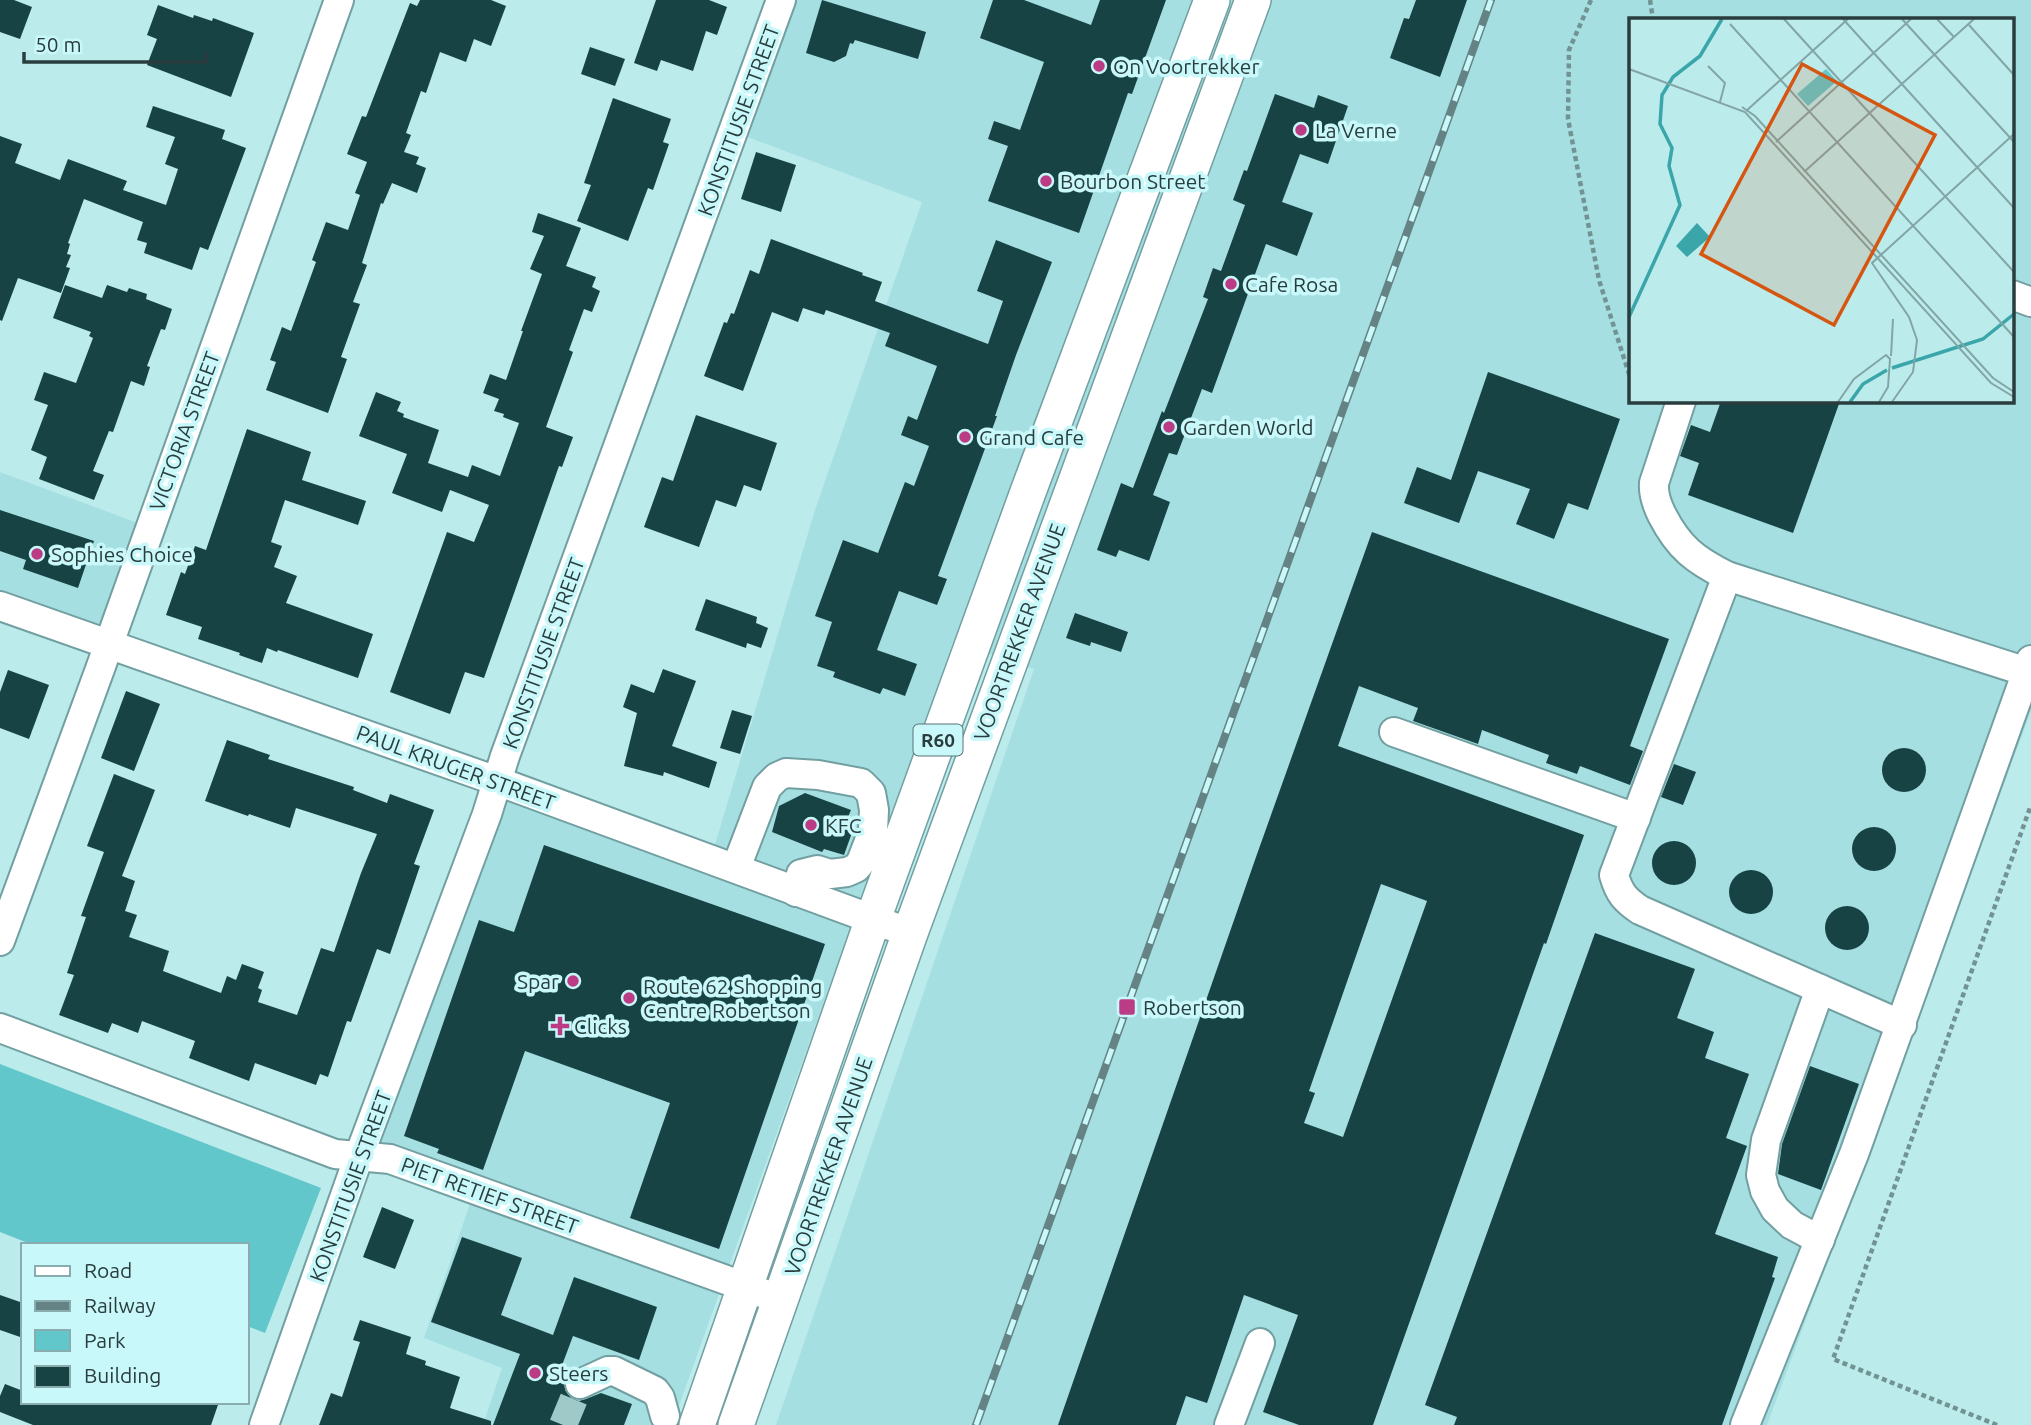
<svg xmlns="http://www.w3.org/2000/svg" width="2031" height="1425" viewBox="0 0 2031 1425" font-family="Ubuntu,sans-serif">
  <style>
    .built { fill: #a6dfe1; fill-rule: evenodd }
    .green { fill: #62c7cb }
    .building { fill: #174345; fill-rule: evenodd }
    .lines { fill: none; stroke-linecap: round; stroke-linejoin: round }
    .minor-tunnel { stroke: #9fc8c9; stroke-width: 28; stroke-dasharray: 28 14; stroke-linecap: butt }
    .minor-casing { stroke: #729fa1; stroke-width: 32 }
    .major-casing { stroke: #729fa1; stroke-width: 38 }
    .path { stroke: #729394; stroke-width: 4.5; stroke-dasharray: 5 3.5; stroke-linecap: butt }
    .minor { stroke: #fff; stroke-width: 28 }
    .major { stroke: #fff; stroke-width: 35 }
    .rail-casing { stroke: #658384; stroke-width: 8 }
    .rail { stroke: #c9f8fa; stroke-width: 5; stroke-dasharray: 16; stroke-linecap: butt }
    .poi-dot { fill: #bc3b85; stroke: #c9f8fa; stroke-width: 2.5 }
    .labels { text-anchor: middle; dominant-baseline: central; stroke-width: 7; stroke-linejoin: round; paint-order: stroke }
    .shield { fill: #c9f8fa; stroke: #5a7576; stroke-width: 2 }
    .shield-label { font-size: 19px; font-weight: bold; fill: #2a3d3e }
    .poi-label { font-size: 21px; fill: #2a3d3e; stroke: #c9f8fa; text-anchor: start }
    .street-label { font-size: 21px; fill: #2a3d3e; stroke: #c9f8fa }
    .inset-river { fill: none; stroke: #3aa6aa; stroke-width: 3.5 }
    .inset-road { fill: none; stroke: #82a5a6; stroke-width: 2 }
    .view { fill: #d55611; fill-opacity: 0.15; stroke: #d55611; stroke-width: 3.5 }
    .inset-edge { fill: none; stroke: #2a3d3e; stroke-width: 3.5 }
  </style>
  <rect width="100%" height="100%" fill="#bcebec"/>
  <g class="built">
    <path d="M784 0H2031V711L1767 1425H776L1034 669 953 642 672 1425H483L502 1368 424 1338 473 1195 371 1158 504 785 711 858 815 510 922 202 734 132ZM1630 19H2012V401H1630Z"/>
    <path d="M0 472 146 526 107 638 0 599Z"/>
  </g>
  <path class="green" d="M0 1064 321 1188 265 1333 247 1326V1245H33L0 1232Z"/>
  <g class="building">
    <path d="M0 0H14L32 7 20 39 0 32Z"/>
    <path d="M420 0H491L506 6 491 46 474 39 466 62 440 52 426 93 421 91 406 133 411 135 404 152 419 157 416 164 426 168 417 193 392 183 383 204 381 203 362 263 367 265 353 302 360 304 341 357 347 359 328 413 266 390 276 362 270 360 282 327 291 331 316 262 312 260 326 222 348 230 360 195 355 193 367 162 347 154 362 116 366 117 410 3 417 6Z"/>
    <path d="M656 0H709L727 7 717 35 706 31 693 71 661 60 657 71 634 63Z"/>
    <path d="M822 0 926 32 918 59 855 40 853 44 850 43 846 56 834 62 806 53Z"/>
    <path d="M993 0H1024L1091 25 1100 0H1166L1132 94 1128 93 1079 233 988 201 1008 146 988 139 994 121 1020 130 1044 62 980 38Z"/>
    <path d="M1416 0H1467L1440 77 1390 58 1404 18 1409 19Z"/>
    <path d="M158 5 193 18 194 15 212 21 213 18 254 33 231 97 147 65 157 39 147 35Z"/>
    <path d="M590 47 625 59 615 86 581 74Z"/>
    <path d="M1275 94 1314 108 1318 95 1348 106 1328 164 1300 154 1282 202 1313 213 1297 256 1266 244 1212 393 1202 389 1177 455 1169 453 1153 495 1170 502 1149 561 1119 550 1116 557 1097 550 1121 483 1133 488 1162 411 1164 413 1208 299 1203 297 1213 268 1221 271 1245 205 1233 200 1244 170 1247 171Z"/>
    <path d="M613 98 671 119 663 142 669 144 653 190 648 188 628 241 577 221 591 185 584 183Z"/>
    <path d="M153 106 225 130 222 139 246 148 208 250 200 247 192 270 144 253 147 243 137 240 143 222 84 199 68 243 70 244 67 254 71 255 66 267 70 268 61 293 18 278 2 321 0 320V136L22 144 15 163 60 180 68 159 127 181 123 190 166 205 178 169 165 164 175 137 146 127Z"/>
    <path d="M756 152 796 165 781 212 741 199Z"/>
    <path d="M538 213 581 228 566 266 596 277 592 287 600 291 592 312 584 309 569 350 573 352 546 427 573 437 562 467 559 466 484 678 465 672 450 714 390 692 447 532 474 542 489 505 450 490 442 512 392 493 407 454 359 436 376 392 401 402 397 411 404 414 403 417 439 430 428 463 468 477 472 465 500 476 519 423 503 417 504 414 494 411 499 399 483 393 490 374 506 380 523 331H521L542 274 530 269 544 236 532 232Z"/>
    <path d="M771 239 863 273 862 275 882 282 875 301 988 344 1003 301 977 291 996 240 1052 262 1016 355 995 416H997L938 576 947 579 937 605 899 591 877 650 917 664 905 696 883 688 880 694 833 677 835 672 817 666 832 622 815 616 843 540 878 553 905 482 914 486 929 446 901 435 908 416 917 420 937 366 885 346 890 333 826 310 824 315 803 308 798 322 772 312 743 391 704 376 724 322 727 323 731 313 734 314 750 270 759 274Z"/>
    <path d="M65 285 102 298 107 285 127 292 129 288 147 294 146 299 172 309 165 330 161 329 147 366 150 367 144 386 131 381 113 432 109 431 93 471 104 475 94 500 39 479 47 457 31 450 48 405 34 400 44 372 76 383 93 338 89 336 91 332 53 318Z"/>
    <path d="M1488 372 1620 419 1588 510 1568 503 1554 539 1516 524 1530 489 1478 471 1459 523 1404 503 1417 467 1451 480Z"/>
    <path d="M1721 401H1840L1793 533 1688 495 1699 463 1680 456 1691 425 1710 432Z"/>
    <path d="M696 415 777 443 761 491 744 485 736 507 716 500 699 547 644 527 662 477 673 481Z"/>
    <path d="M247 429 311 452 302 480 366 501 358 525 285 500 271 542 282 546 274 567 297 576 286 603 373 634 358 678 278 650 277 652 267 648 262 663 239 655 240 653 198 639 202 627 166 615 181 572 185 574 195 546 206 550Z"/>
    <path d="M0 510 94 541 78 588 23 569 26 560 0 551Z"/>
    <path d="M1372 532 1669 639 1630 746 1643 751 1630 785 1580 766 1577 774 1546 763 1549 755 1482 730 1478 744 1413 721 1418 708 1359 686 1338 746 1584 835 1546 944 1544 943 1373 1425H1299L1263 1412 1298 1315 1244 1295 1207 1403 1186 1396 1176 1425H1058L1256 857ZM1381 884 1427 901 1343 1137 1304 1123 1315 1093 1309 1091Z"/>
    <path d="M706 599 757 617 756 623 768 628 761 648 747 643 746 648 695 630Z"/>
    <path d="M1075 613 1128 632 1121 652 1091 642 1090 646 1066 638Z"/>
    <path d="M663 669 696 681 672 746 717 762 709 788 664 772 663 776 624 766 637 713 623 707 631 684 654 693Z"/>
    <path d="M8 670 49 685 29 739 0 728V692Z"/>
    <path d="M126 691 160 704 134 771 101 758Z"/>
    <path d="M732 710 752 716 740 754 720 748Z"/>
    <path d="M227 740 270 755 268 759 354 787 353 790 387 803 390 794 434 810 414 864 420 866 390 954 377 949 351 1022 347 1021 328 1077 320 1074 316 1085 255 1063 249 1081 189 1058 195 1041 142 1021 138 1033 112 1023 108 1033 59 1015 74 975 67 973 86 917 81 916 104 852 87 846 114 774 155 790 122 876 135 881 125 911 137 915 129 937 169 951 163 971 221 993 227 976 236 980 242 964 264 972 258 988 262 990 258 1002 297 1015 321 948 334 952 361 873 377 834 296 808 290 828 249 814 248 816 205 801Z"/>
    <circle cx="1904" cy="770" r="22"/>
    <path d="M1674 764 1696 772 1683 805 1661 797Z"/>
    <path d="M805 793 851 810 845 824 854 827 844 855 824 849 822 852 772 832 779 806Z"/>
    <circle cx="1874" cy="849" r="22"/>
    <circle cx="1674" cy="863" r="22"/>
    <path d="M544 845 825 944 719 1249 630 1218 670 1103 525 1051 483 1170 437 1153 439 1149 404 1136 479 920 514 932Z"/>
    <circle cx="1751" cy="892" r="22"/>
    <circle cx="1847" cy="928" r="22"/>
    <path d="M1595 933 1695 969 1677 1018 1714 1032 1705 1058 1749 1074 1726 1138 1747 1146 1715 1234 1778 1257 1772 1277 1775 1278 1722 1425H1454L1457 1417 1425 1405Z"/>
    <path d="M1810 1066 1859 1084 1821 1190 1778 1174 1782 1144Z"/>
    <path d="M382 1207 414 1220 395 1269 363 1257Z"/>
    <path d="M462 1237 522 1258 501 1315 553 1335 574 1277 657 1307 639 1360 573 1336 558 1376 565 1379V1390L571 1398 579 1401 586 1399 601 1393 632 1404 624 1425H493L520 1354 431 1322Z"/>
    <path d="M0 1295 23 1303V1338L0 1330Z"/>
    <path d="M360 1320 411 1337 406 1354 426 1361 425 1365 460 1377 450 1408 491 1421V1425H319L331 1393 342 1397 360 1342 353 1340Z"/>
    <path d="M5 1384 23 1391V1402H219L211 1425H33L0 1412V1396Z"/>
  </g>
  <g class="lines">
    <path class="minor-tunnel" d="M563 1425 580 1384"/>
    <defs>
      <g id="minor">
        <path d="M2012 295 2031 302"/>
        <path d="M1681 401 1654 483C1653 495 1657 505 1662 515 1679 548 1695 560 1727 576L2027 672"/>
        <path d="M1727 576 1614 875C1619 893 1625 900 1640 910L1902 1025"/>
        <path d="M0 606 497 781 910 933"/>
        <path d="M1394 732 1636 818"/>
        <path d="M736 868 767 787 777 777 786 773 818 775 861 783 871 793 874 810 873 831 861 862 856 868 847 872 830 874 817 870 801 874 796 892"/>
        <path d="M0 941 100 669 339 0"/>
        <path d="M1820 989 1766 1140 1761 1175 1765 1191 1775 1209 1792 1225 1820 1240"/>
        <path d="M0 1028 335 1154 390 1159 765 1294"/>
        <path d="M580 1384 608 1371H614L655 1391 660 1398 665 1416"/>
        <path d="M264 1425 359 1156 487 814 505 756 781 0"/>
        <path d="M1229 1425 1260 1343"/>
        <path d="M1745 1425 1854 1154 2031 660"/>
      </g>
      <g id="major">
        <path d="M697 1425 873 919 1028 492 1212 0"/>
        <path d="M736 1425 910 933 1253 0"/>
      </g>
    </defs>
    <use href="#minor" class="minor-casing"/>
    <use href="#major" class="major-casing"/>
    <g class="path">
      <path d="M1591 0 1569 50 1568 119 1599 280 1630 377"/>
      <path d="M1650 0 1653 19"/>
      <path d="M1997 1425 1833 1359 2031 805"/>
    </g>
    <use href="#minor" class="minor"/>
    <use href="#major" class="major"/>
    <defs>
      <path id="rail" d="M976 1425 1491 0"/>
    </defs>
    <use href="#rail" class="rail-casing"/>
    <use href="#rail" class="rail"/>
  </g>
  <g class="poi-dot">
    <circle cx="1099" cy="66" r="7"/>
    <circle cx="1301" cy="130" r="7"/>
    <circle cx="1046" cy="181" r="7"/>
    <circle cx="1231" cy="284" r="7"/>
    <circle cx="1169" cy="427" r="7"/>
    <circle cx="965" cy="437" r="7"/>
    <circle cx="37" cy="554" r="7"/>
    <circle cx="811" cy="825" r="7"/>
    <circle cx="573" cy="981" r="7"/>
    <circle cx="629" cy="998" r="7"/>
    <rect x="1118" y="998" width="18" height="18" rx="3.5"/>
    <path d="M556.5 1015.5h7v7h7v7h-7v7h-7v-7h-7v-7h7z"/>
    <circle cx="535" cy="1373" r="7"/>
  </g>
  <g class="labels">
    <rect class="shield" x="913.5" y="724.5" width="49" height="31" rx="5"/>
    <g class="shield-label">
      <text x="938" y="740">R60</text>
    </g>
    <g class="poi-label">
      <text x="1113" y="66">On Voortrekker</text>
      <text x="1315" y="130">La Verne</text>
      <text x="1060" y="181">Bourbon Street</text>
      <text x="1245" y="284">Cafe Rosa</text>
      <text x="1183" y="427">Garden World</text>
      <text x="979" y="437">Grand Cafe</text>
      <text x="51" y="554">Sophies Choice</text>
      <text x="825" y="825">KFC</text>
      <text x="559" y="981" text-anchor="end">Spar</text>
      <text x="643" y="986">Route 62 Shopping<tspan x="643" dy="24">Centre Robertson</tspan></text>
      <text x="1143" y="1007">Robertson</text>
      <text x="574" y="1026">Clicks</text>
      <text x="549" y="1373">Steers</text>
    </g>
    <g class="street-label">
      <text transform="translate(738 120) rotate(-70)">KONSTITUSIE STREET</text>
      <text transform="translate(184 431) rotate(-70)">VICTORIA STREET</text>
      <text transform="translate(1019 632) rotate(-70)">VOORTREKKER AVENUE</text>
      <text transform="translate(543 653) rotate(-70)">KONSTITUSIE STREET</text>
      <text transform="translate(456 767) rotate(20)">PAUL KRUGER STREET</text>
      <text transform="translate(828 1166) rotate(-71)">VOORTREKKER AVENUE</text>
      <text transform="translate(350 1186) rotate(-70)">KONSTITUSIE STREET</text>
      <text transform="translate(490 1195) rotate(20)">PIET RETIEF STREET</text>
    </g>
  </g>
  <g transform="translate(1629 18)">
    <rect width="385" height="385" fill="#bcebec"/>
    <path d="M197 51 208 63 179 88 168 76Z" fill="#62c7cb"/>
    <path d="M68 205 81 219 58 239 47 228Z" fill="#3aa6aa"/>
    <path class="inset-river" d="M0 299 51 187 40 148 43 130 31 106 33 77 44 59 71 38 93 1M263 350 354 321 385 296M221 384 234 366 258 352"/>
    <path class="inset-road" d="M155 1 385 254M214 1 385 190M273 1 385 124M308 1 325 19M101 6 385 319M340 7 385 57M79 48 96 65 91 84M0 51 116 94 362 365 385 379M113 89 126 98 364 360 385 374M117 93 219 1M147 124 282 1M175 154 345 1M262 338 264 301M209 384 225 361 257 337 261 341 259 369 250 384M263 384 284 354 288 322 280 299 243 245 385 116"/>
    <path class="view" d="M173 46 306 117 205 307 72 236Z"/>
    <rect width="385" height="385" class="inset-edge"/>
  </g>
  <rect x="21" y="1243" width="228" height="161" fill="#c9f8fa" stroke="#89adaf" stroke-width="2"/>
  <rect x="35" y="1266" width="35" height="10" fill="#ffffff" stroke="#89adaf" stroke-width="2"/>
  <text x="84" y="1278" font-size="21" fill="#2a3d3e">Road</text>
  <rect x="35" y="1301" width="35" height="10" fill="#658384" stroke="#89adaf" stroke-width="2"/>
  <text x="84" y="1313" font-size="21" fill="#2a3d3e">Railway</text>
  <rect x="35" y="1330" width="35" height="21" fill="#62c7cb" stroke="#89adaf" stroke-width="2"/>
  <text x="84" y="1348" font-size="21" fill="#2a3d3e">Park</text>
  <rect x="35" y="1366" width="35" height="21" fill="#174345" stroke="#89adaf" stroke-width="2"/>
  <text x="84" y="1383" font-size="21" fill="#2a3d3e">Building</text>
  <path d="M24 52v10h182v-10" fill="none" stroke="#2a3d3e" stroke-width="3.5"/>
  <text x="35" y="52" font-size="21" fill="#2a3d3e" stroke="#c9f8fa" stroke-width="5" paint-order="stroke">50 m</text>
</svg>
